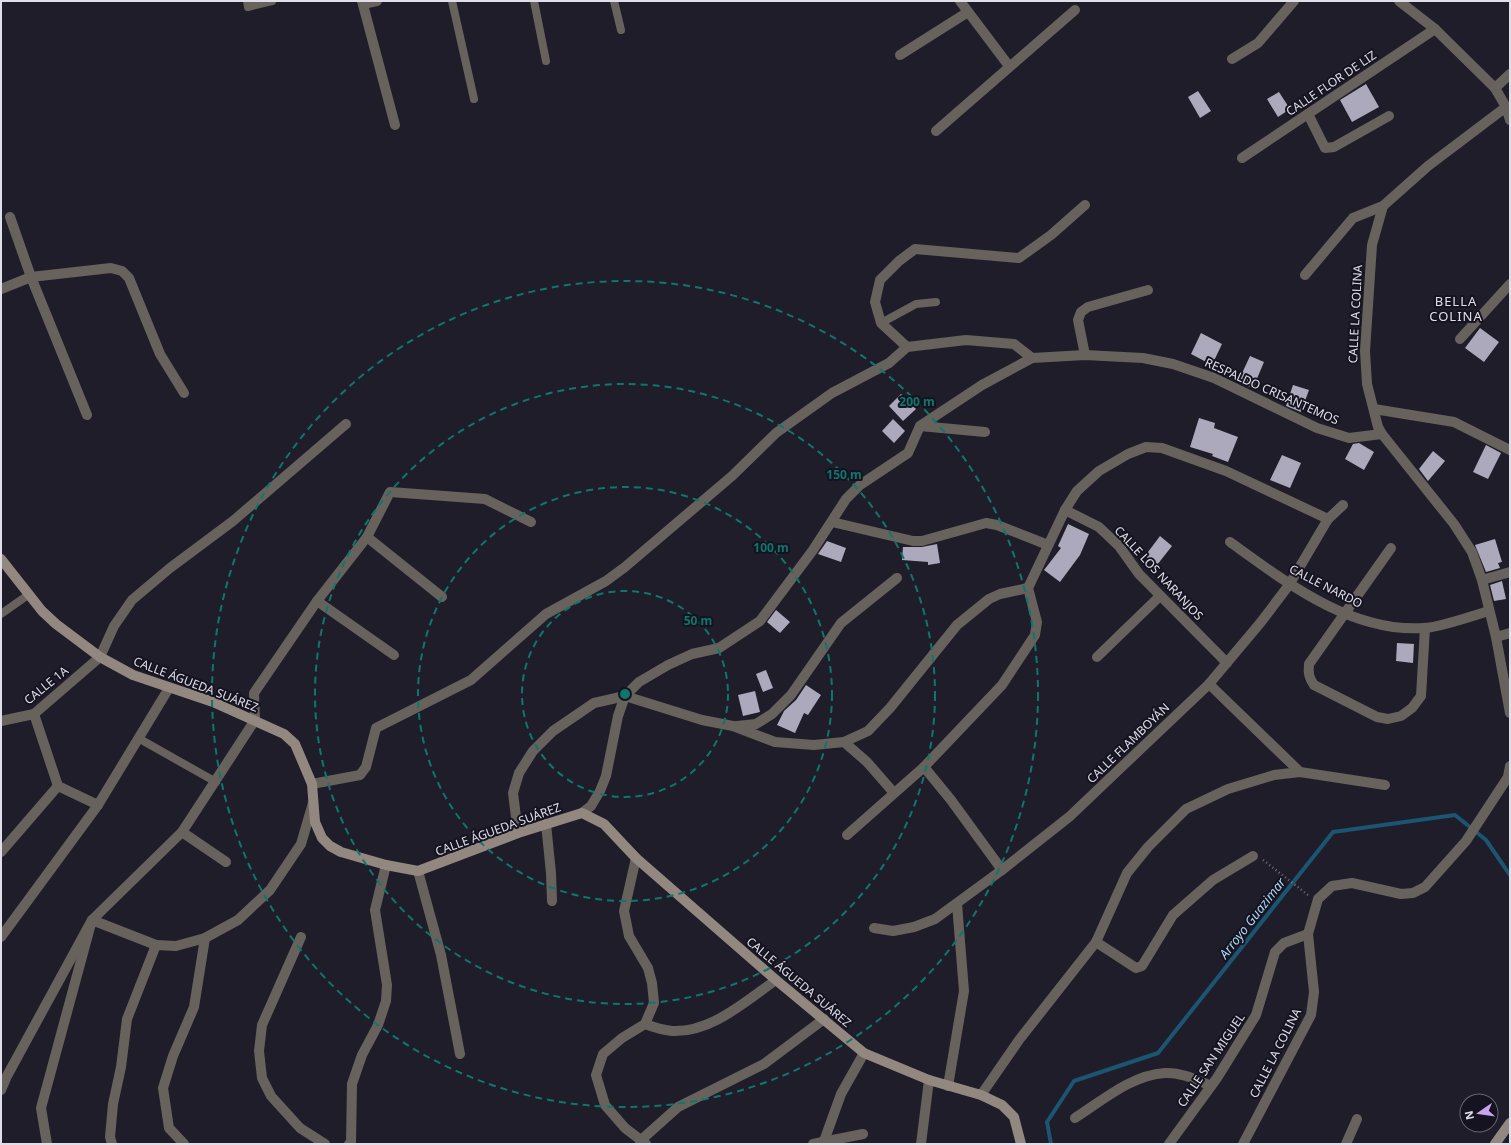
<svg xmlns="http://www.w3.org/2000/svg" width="1511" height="1145" viewBox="0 0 1511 1145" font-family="'Noto Sans',sans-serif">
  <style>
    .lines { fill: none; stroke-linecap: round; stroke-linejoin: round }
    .stream { stroke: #1b5571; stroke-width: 4 }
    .building { fill: #aba9bb }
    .path { stroke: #72707c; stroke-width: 2.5; stroke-dasharray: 1 3; stroke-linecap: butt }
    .lane { stroke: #68625d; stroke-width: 8 }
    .street { stroke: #68625d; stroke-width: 10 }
    .secondary { stroke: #938880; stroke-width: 10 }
    .ring { fill: none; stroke: #0f766e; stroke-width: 2; stroke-dasharray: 7 5 }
    .labels { text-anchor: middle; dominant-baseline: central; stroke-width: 4; stroke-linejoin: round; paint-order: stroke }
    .street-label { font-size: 12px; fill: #e0dee8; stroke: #161321 }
    .neighbourhood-label { font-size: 13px; letter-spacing: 1px; fill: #e0dee8; stroke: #161321 }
    .water-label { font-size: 13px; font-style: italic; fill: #a9d8f3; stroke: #161321 }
    .centre { fill: #0f766e; stroke: #161321; stroke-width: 2 }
    .ring-label { font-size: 12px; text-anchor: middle; font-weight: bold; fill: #0f766e; stroke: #161321; stroke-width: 4; stroke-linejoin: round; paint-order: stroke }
  </style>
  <rect width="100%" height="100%" fill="#1f1d2a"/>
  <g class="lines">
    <path class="stream" d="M1051 1144 1047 1122 1074 1081 1158 1053 1333 832 1455 815 1486 840 1510 875"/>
  </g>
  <g class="building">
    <path d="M1366 84 1379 107 1352 122 1340 100Z"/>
    <path d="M1198 91 1211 111 1200 118 1188 97Z"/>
    <path d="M1279 92 1290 109 1278 117 1267 99Z"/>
    <path d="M1480 328 1499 342 1484 362 1465 348Z"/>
    <path d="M1201 333 1222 344 1212 365 1191 354Z"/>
    <path d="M1250 356 1264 362 1253 388 1238 382Z"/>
    <path d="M1293 385 1309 390 1301 412 1286 406Z"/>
    <path d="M901 394 916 409 903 421 889 406Z"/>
    <path d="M1199 418 1215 423 1214 428 1238 437 1228 462 1212 456 1213 454 1190 447Z"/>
    <path d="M893 419 905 431 894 443 882 431Z"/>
    <path d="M1359 443 1374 452 1364 470 1345 459 1353 444Z"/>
    <path d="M1486 445 1501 453 1488 479 1473 472Z"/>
    <path d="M1433 451 1445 461 1428 481 1419 469Z"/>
    <path d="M1282 455 1301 463 1290 488 1270 480Z"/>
    <path d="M1068 524 1089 534 1080 555 1060 582 1044 570 1061 548 1058 546Z"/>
    <path d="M1160 536 1172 546 1157 565 1145 556Z"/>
    <path d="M1495 539 1502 562 1498 563 1500 568 1486 572 1475 545Z"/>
    <path d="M827 541 846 548 841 562 818 554Z"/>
    <path d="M937 544 940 563 928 565V562L902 560 903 547H922Z"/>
    <path d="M1502 581 1506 599 1494 601 1490 585Z"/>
    <path d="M776 610 790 622 780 633 767 622Z"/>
    <path d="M1397 643 1414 644 1413 663 1396 661Z"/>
    <path d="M766 670 773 688 763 692 756 674Z"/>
    <path d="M806 685 821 695 808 715 804 713 795 733 777 725 784 711 796 700Z"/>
    <path d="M755 691 760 712 743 716 738 695Z"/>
  </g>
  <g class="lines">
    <path class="path" d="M1263 860 1308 895"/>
    <g class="lane">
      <path d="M247 1 248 7 272 1"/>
      <path d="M452 1 474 99"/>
      <path d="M534 1 546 61"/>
      <path d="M614 1 621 30"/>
      <path d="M881 323 916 304 936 302"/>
      <path d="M1 614 28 595"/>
      <path d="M138 738 216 782"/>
    </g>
    <g class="street">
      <path d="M362 1 395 125"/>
      <path d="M960 1 1009 66"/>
      <path d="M1399 1 1435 29 1495 88 1506 107 1510 120"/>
      <path d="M363 4 377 1"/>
      <path d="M900 55 968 12"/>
      <path d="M1232 59 1258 43 1294 1"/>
      <path d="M1495 88 1510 74"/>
      <path d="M1506 107 1428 166 1383 206 1372 245 1365 351 1367 384 1378 427 1382 434 1454 524 1472 552 1482 580 1496 637 1510 713"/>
      <path d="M1308 114 1325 148 1334 147 1389 116"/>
      <path d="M936 131 1075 10"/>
      <path d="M1242 158 1435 29"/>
      <path d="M10 217 31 277 87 415"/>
      <path d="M1305 275 1353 218 1383 206"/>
      <path d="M1 289 31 277 111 268 122 271 129 278 160 354 184 393"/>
      <path d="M1460 339 1510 284"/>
      <path d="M907 347 881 323 875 302 880 280 899 261 915 249 1019 258 1051 235 1085 205"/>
      <path d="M1085 355 1078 320 1081 312 1088 307 1148 290"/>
      <path d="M1374 409 1454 422 1510 450"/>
      <path d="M920 426 985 432"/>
      <path d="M1065 510 1099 527 1119 546 1139 574 1227 663"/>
      <path d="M832 522 913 541H922L986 523 997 525 1048 545"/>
      <path d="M367 537 442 597"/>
      <path d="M1230 542C1287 583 1351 633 1424 628 1441 627 1471 616 1489 611"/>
      <path d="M1391 548 1309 664C1308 673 1309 678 1314 685L1377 717 1388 719 1401 716 1412 708 1421 696 1425 628"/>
      <path d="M1482 580 1510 572"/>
      <path d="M317 601 394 655"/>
      <path d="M1496 637 1510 633"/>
      <path d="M1097 657 1160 596"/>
      <path d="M1209 684 1300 772"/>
      <path d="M34 714 58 786 98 805"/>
      <path d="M1 721 34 714 100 657 114 626 132 600 170 568 233 521 346 424"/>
      <path d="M737 726 756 724 772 714 791 695 841 623 897 578"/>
      <path d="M844 742 867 762 894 793"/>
      <path d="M312 784 360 775 366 767 376 728 471 680 546 614 606 581 625 567 732 476 776 433 832 393 889 363 907 347 966 340 1014 344 1032 358"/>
      <path d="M582 813 591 806 600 791 606 776 618 716 625 696 639 682 668 665 692 654 719 648 760 621 813 550 846 499 860 485 908 453 920 426 982 385 1032 358 1085 355 1143 358 1173 364 1214 378 1317 428 1349 438 1382 434"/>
      <path d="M546 824 551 873 552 901"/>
      <path d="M182 832 226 862"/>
      <path d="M518 833 513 793 519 773 533 751 553 731 594 703 625 696 702 720 733 726 775 742 814 745 844 742 868 731 890 708 957 625 989 599 1000 594 1028 588"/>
      <path d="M847 835 924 767"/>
      <path d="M1 852 58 786"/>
      <path d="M636 858 624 911 629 936 648 968 652 983 654 1003 645 1024 622 1038 603 1054 596 1075 605 1105 625 1128 646 1144"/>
      <path d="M1002 870 951 800 924 767 1002 685 1035 635 1037 622 1028 588 1065 510 1077 491 1099 471 1128 454 1146 447 1162 448 1226 471 1328 519"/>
      <path d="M418 871 441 955 460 1054"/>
      <path d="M874 928 893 931 914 927 935 919 1002 870 1069 817 1209 684 1261 622 1289 585 1328 519 1343 505"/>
      <path d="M1 937 98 805 169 688"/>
      <path d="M301 937 262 1025 259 1051 262 1078 271 1096 300 1128 325 1144"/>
      <path d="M1096 942 1136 968 1142 966 1173 915 1213 880 1253 856"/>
      <path d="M645 1024C653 1027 663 1030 672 1031 711 1033 746 1001 776 980"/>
      <path d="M948 1086 964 991 957 904"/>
      <path d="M1 1090 7 1076 92 920 182 832 255 720 254 693 317 601 367 537 390 492 485 499 531 522"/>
      <path d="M981 1095 1019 1040 1096 942 1127 873 1148 847 1186 809 1228 789 1274 775 1300 772 1385 785"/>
      <path d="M1075 1118C1102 1101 1131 1075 1165 1073 1181 1072 1197 1080 1211 1086"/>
      <path d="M640 1141 678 1107 764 1064 824 1019"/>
      <path d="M47 1144 41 1108 92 920 156 945"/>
      <path d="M112 1144 110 1137 113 1104 121 1067 127 1019 156 945 176 946 205 938 238 920 270 890 301 844 313 803"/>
      <path d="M184 1144 169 1128 163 1088 173 1056 194 1007 205 938"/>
      <path d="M349 1144 351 1143 352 1084 362 1055 378 1025 386 1001 387 985 375 910 386 865"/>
      <path d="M813 1144 863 1134"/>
      <path d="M823 1144 841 1094 864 1053"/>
      <path d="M921 1144 929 1080"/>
      <path d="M1169 1144 1217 1078 1256 1015 1275 952 1284 943 1308 934"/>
      <path d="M1243 1144 1311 1015 1314 992 1308 934 1318 899 1332 886 1352 883 1401 894 1413 893 1425 887 1466 841 1508 777 1510 766"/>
      <path d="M1346 1144 1357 1119"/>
    </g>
    <g class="secondary">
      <path d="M1 559 42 611 56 624 100 657 133 675 213 702 284 734 295 744 312 784 315 822 322 838 330 846 341 852 386 865 418 871 518 833 582 813 604 824 636 858 776 980 864 1053 929 1080 981 1095 1002 1105 1014 1117 1021 1144"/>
      <path d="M1495 1144 1510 1123"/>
    </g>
  </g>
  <g class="ring">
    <circle cx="625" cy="694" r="103"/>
    <circle cx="625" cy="694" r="207"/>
    <circle cx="625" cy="694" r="310"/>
    <circle cx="625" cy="694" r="413"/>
  </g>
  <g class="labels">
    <g class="street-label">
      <text transform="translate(1331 83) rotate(-34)">CALLE FLOR DE LIZ</text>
      <text transform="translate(1355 314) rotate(-87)">CALLE LA COLINA</text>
      <text transform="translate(1272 391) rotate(24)">RESPALDO CRISANTEMOS</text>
      <text transform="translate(1159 573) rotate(47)">CALLE LOS NARANJOS</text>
      <text transform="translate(1326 586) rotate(27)">CALLE NARDO</text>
      <text transform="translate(196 684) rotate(21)">CALLE ÁGUEDA SUÁREZ</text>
      <text transform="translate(46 685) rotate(-39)">CALLE 1A</text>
      <text transform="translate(1128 743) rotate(-44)">CALLE FLAMBOYÁN</text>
      <text transform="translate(498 829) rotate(-20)">CALLE ÁGUEDA SUÁREZ</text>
      <text transform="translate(799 982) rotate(40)">CALLE ÁGUEDA SUÁREZ</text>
      <text transform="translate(1275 1053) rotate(-63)">CALLE LA COLINA</text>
      <text transform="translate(1211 1060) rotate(-56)">CALLE SAN MIGUEL</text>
    </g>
    <g class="neighbourhood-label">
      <text x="1456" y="301">BELLA<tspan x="1456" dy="15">COLINA</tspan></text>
    </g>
    <g class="water-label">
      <text transform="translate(1252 918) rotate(-52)">Arroyo Guazimar</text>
    </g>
  </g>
  <circle cx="625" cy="694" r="6" class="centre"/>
  <g class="ring-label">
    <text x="917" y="406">200 m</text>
    <text x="844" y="479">150 m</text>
    <text x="771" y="552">100 m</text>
    <text x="698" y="625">50 m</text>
  </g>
  <rect width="1511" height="1145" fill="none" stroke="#e0dee8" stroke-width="4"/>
  <g transform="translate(1479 1113) rotate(257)"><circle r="19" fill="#161321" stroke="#676471"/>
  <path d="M0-3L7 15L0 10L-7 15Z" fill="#c8a5ee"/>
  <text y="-6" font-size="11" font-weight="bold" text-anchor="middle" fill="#e0dee8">N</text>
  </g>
</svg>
